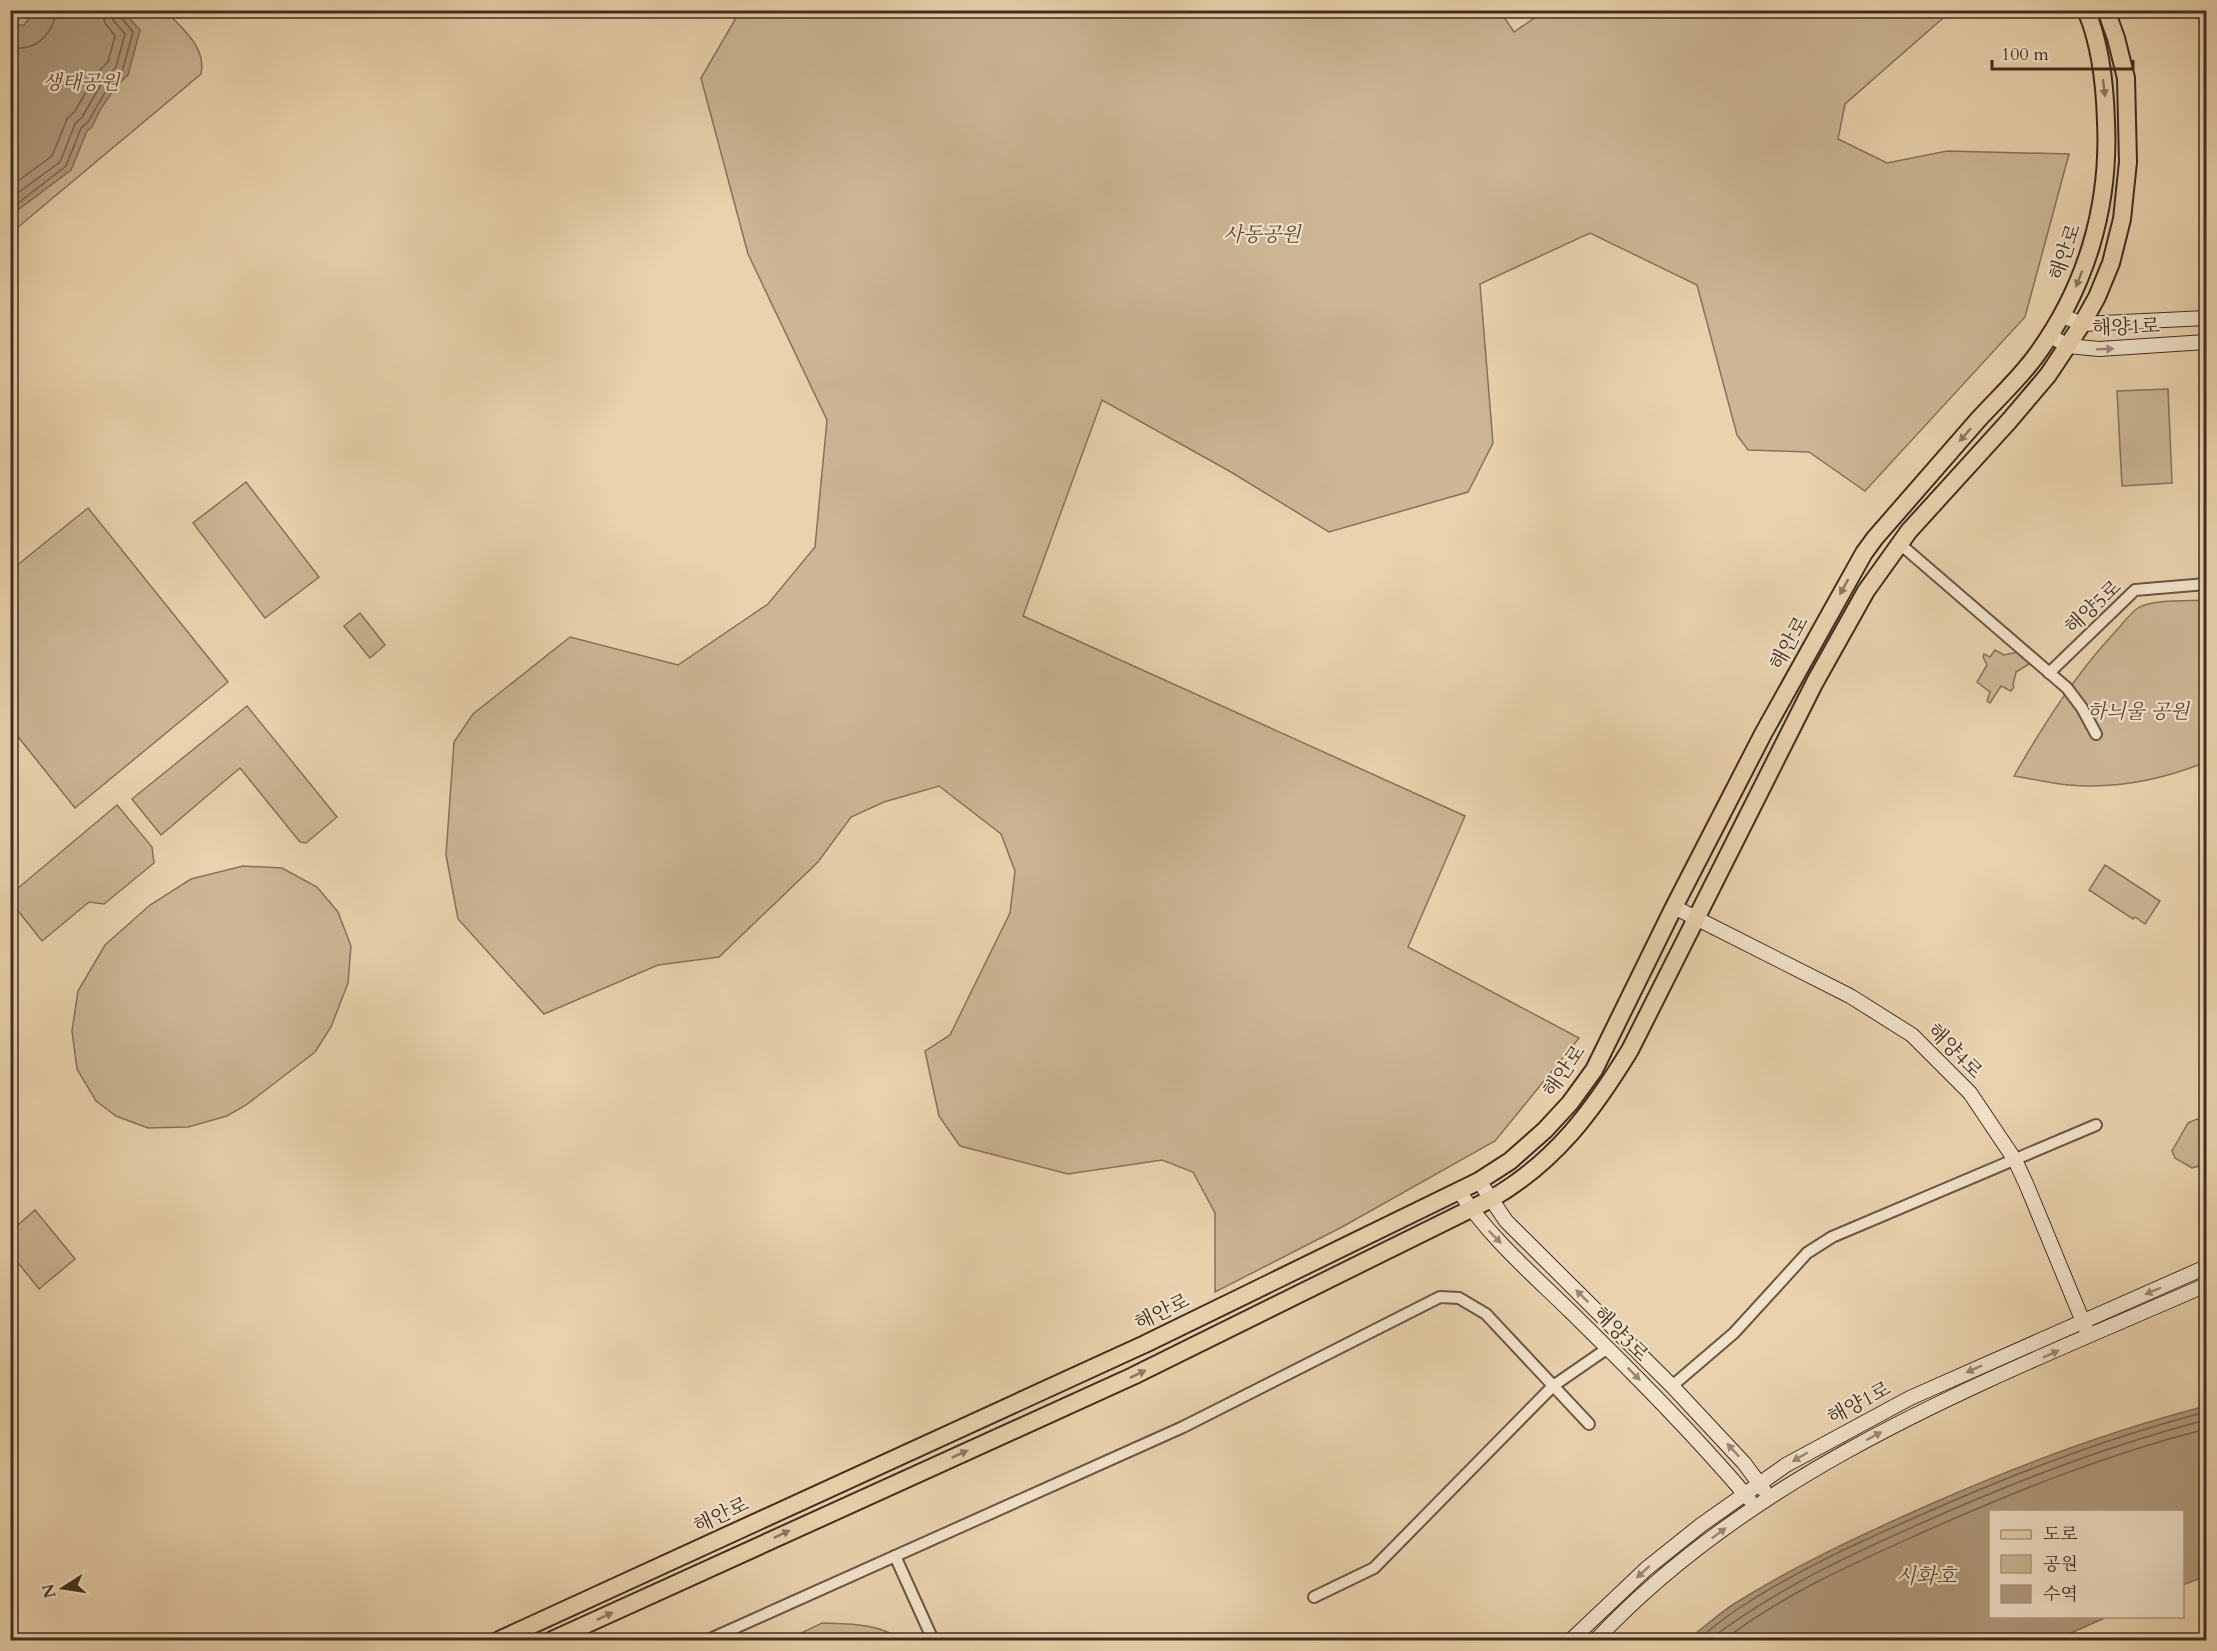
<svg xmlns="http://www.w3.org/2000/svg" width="2217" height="1651" viewBox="0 0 2217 1651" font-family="Cardo,'Noto Serif KR',serif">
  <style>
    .green { fill: #ccb695; stroke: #86725b; stroke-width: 1.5 }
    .water { fill: #b09a7d; stroke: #846e58; stroke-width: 1.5 }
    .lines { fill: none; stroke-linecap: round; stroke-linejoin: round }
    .shore { stroke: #78644f; stroke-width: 1.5 }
    .street-casing { stroke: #6b5644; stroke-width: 14 }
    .secondary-casing { stroke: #412d21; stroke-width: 16 }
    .primary-casing { stroke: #412d21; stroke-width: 20 }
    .street { stroke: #f1e2ca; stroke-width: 10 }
    .secondary { stroke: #f1e2ca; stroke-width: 14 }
    .primary { stroke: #e9d2ad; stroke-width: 16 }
    .oneway { fill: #8d7760 }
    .oneway2 { fill: #998876 }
    .labels { text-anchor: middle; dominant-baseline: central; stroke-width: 4.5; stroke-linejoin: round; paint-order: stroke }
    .park-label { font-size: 20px; font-style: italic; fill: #5d4838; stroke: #f1e2ca }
    .street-label { font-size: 20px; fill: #412d21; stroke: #f1e2ca }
    .water-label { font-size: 21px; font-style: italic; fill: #5d4838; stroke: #f1e2ca }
  </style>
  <rect width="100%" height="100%" fill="#e9d2ad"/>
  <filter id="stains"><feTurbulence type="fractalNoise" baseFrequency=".00333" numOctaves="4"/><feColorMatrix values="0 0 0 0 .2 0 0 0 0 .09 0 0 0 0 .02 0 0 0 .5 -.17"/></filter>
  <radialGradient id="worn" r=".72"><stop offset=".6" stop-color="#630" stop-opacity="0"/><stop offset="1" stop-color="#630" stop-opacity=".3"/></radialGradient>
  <g class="green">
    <path d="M1499 10 1514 32 1546 10 1951 11 1845 104 1838 139 1887 163 1947 151 2069 154 2025 317 1865 491 1809 452 1748 450 1737 435 1697 285 1590 233 1480 284 1493 443 1468 492 1329 532 1231 472 1102 400 1023 616 1465 816 1408 947 1579 1038 1495 1141 1342 1227 1215 1292V1213L1193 1172 1162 1160 1068 1174 960 1146 939 1116 925 1051 950 1035 1010 913 1015 871 1001 834 939 786 884 802 851 817 818 862 719 957 658 965 544 1014 458 919 446 855 454 742 473 714 570 637 678 665 768 604 815 547 827 420 748 254 701 78 740 11Z"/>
    <path d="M11 11H166C182 29 207 47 201 74L11 233Z"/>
    <path d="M2168 389 2172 483 2122 486 2117 391Z"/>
    <path d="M246 482 319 577 265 618 193 523Z"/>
    <path d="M88 508 228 682 75 808 11 728 10 571Z"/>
    <path d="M2206 600V762C2164 779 2116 789 2069 785 2051 783 2032 779 2014 776 2044 724 2075 675 2115 632 2122 625 2129 614 2138 608 2151 599 2189 601 2206 600Z"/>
    <path d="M360 613 385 645 370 658 344 626Z"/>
    <path d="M1995 650 2004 655 2018 652 2029 664 2016 672 2013 685 2014 687 2011 691 2001 686 1990 703 1987 701 1990 692 1977 682 1987 665 1983 657 1984 654 1990 657Z"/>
    <path d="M247 706 337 817 306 843 300 842 240 768 161 835 132 799Z"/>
    <path d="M117 805 152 847 154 863 104 904 89 902 42 941 11 902V894Z"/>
    <path d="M2105 865 2160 901 2145 924 2135 917 2133 919 2089 890Z"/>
    <path d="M243 866 282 868 317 887 338 912 351 946 348 983 331 1027 315 1052 246 1105 227 1116 188 1127 148 1128 116 1116 96 1101 77 1069 72 1031 78 991 105 945 150 905 191 879Z"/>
    <path d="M2197 1119 2206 1125V1155L2199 1166 2192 1168 2175 1158 2172 1151 2188 1123Z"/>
    <path d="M35 1210 75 1259 39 1289 11 1254V1231Z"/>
    <path d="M822 1623C848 1624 880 1623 901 1640H787Z"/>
  </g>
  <g class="water">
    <path d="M35 11H123L140 30 128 75 116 86 100 110 92 127 87 131 71 170 19 209 11 210V25H24Z"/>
    <path d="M2206 1406V1576L2183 1585 2182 1512H1990V1616L2107 1617 2055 1640H1687C1702 1629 1717 1615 1734 1604 1794 1566 1859 1536 1924 1507 2016 1466 2109 1431 2206 1406Z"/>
  </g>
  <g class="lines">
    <g class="shore">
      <path d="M10 48C17 48 24 49 31 46 44 42 56 24 56 10"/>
      <path d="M10 187 52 156 67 119 75 111 97 73 108 62 115 36 105 23 102 10"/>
      <path d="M10 196 15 195 60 162 75 124 82 117 105 78 116 67 125 34 113 20 111 10"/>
      <path d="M10 204 18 203 66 166 81 128 88 122 111 82 122 72 133 32 120 16 119 10"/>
      <path d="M1697 1640C1710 1630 1723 1619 1736 1610 1795 1571 1859 1542 1923 1514 2015 1473 2109 1437 2206 1412"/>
      <path d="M1709 1640C1774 1590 1849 1555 1924 1522 2016 1481 2109 1445 2206 1420"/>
      <path d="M1724 1640C1782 1595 1852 1564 1919 1534 2013 1492 2107 1454 2206 1429"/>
    </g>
    <defs>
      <g id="street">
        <path d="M1900 544 2067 688 2082 708 2096 734"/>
        <path d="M2049 673 2135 590 2206 584"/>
        <path d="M1672 1386 1734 1333 1807 1253 1832 1237 2096 1125"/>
        <path d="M895 1556 933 1640"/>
        <path d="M1314 1597 1374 1568 1553 1386 1608 1348"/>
        <path d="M708 1640 1183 1427 1440 1297 1459 1298 1486 1314 1589 1424"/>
      </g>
      <g id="secondary">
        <path d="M2063 316 2082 324 2206 318"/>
        <path d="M2049 335 2068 346 2099 349 2206 342"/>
        <path d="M1674 907 1850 996 1912 1035 1970 1093 2015 1160 2027 1186 2086 1329"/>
        <path d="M1479 1181 1506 1221 1672 1386 1744 1463 1764 1490"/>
        <path d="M1459 1191C1489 1237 1531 1273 1570 1311 1632 1372 1693 1433 1749 1499"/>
        <path d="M1571 1640 1646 1569 1701 1525 1786 1465 1910 1398 2206 1267"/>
        <path d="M1596 1640C1760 1465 1991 1379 2206 1285"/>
      </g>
      <g id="primary">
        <path d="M499 1640 1145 1344 1479 1181 1510 1161 1545 1130 1570 1103 1594 1070 1674 907 1763 734 1864 553 1875 538C1909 499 1943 460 1977 421 1996 400 2018 380 2035 357 2086 288 2110 207 2106 122 2105 85 2101 45 2086 10"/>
        <path d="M552 1640 1133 1376 1491 1199C1555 1162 1592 1112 1630 1050L1815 682 1866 591 1909 531 2009 421 2048 375 2082 324 2097 297 2111 263 2122 219 2128 162 2126 78 2116 38 2106 10"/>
      </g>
    </defs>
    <use href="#street" class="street-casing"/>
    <use href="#secondary" class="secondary-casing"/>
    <use href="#primary" class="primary-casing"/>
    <use href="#street" class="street"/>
    <use href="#secondary" class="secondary"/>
    <use href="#primary" class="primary"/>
  </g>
  <defs><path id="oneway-solid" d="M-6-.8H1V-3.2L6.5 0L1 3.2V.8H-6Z" transform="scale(1.5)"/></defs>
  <g class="oneway">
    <use href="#oneway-solid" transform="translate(2104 88) rotate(83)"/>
    <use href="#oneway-solid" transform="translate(2079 279) rotate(111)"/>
    <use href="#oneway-solid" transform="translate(1965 435) rotate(131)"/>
    <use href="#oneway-solid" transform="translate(1844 587) rotate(119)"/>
    <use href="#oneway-solid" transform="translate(1138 1374) rotate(-26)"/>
    <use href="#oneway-solid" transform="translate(960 1454) rotate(-24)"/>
    <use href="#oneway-solid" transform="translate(782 1534) rotate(-25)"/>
    <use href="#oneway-solid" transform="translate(605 1616) rotate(-25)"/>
  </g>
  <g class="oneway2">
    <use href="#oneway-solid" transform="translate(2105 349) rotate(-2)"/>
    <use href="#oneway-solid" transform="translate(1495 1237) rotate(45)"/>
    <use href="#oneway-solid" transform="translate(2153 1291) rotate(157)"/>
    <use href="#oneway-solid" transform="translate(1582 1296) rotate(-135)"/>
    <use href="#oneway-solid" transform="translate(2051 1354) rotate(-24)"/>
    <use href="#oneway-solid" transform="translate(1974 1369) rotate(156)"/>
    <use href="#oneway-solid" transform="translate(1634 1374) rotate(45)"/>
    <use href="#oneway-solid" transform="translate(1874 1436) rotate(-28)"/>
    <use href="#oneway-solid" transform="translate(1733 1450) rotate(-133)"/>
    <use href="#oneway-solid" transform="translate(1800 1457) rotate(150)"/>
    <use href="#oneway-solid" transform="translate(1719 1533) rotate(-37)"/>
    <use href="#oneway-solid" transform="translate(1643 1572) rotate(138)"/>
  </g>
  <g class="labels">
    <g class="park-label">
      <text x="81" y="82">생태공원</text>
      <text x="1262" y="234">사동공원</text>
      <text x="2138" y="711">하늬울 공원</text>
    </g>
    <g class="street-label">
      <text transform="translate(2065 252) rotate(-71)">해안로</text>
      <text transform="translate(2126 327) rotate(-2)">해양1로</text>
      <text transform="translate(2093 607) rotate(-43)">해양5로</text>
      <text transform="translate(1789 643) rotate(-61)">해안로</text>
      <text transform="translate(1955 1051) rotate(45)">해양4로</text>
      <text transform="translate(1564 1071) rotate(-55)">해안로</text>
      <text transform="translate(1162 1312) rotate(-26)">해안로</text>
      <text transform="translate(1621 1334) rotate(45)">해양3로</text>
      <text transform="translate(1859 1403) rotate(-28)">해양1로</text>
      <text transform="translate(721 1515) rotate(-25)">해안로</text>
    </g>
    <g class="water-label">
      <text x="1926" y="1576">시화호</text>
    </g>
  </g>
  <rect width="2217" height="1651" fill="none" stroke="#e9d2ad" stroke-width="36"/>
  <rect x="12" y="12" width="2193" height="1627" fill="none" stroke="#412d21" stroke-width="3"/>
  <rect x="18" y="18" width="2181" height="1615" fill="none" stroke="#412d21" stroke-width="1.5"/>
  <rect x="1989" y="1510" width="195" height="108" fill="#f1e2ca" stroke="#ab9a86" stroke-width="1.5"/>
  <rect x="2001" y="1530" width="30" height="9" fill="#e9d2ad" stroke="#ab9a86" stroke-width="1.5"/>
  <text x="2043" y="1540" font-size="18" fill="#412d21">도로</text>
  <rect x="2001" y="1555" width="30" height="18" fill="#ccb695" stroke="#ab9a86" stroke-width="1.5"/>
  <text x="2043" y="1570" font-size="18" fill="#412d21">공원</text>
  <rect x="2001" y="1585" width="30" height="18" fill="#b09a7d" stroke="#ab9a86" stroke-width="1.5"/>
  <text x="2043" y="1600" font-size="18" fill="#412d21">수역</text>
  <g transform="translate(63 1588) rotate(258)" stroke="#f1e2ca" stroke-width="4.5" paint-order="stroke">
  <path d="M0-4.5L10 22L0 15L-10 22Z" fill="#412d21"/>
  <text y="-9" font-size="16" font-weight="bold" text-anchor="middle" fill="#412d21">N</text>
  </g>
  <path d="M1992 60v9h141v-9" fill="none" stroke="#412d21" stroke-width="3"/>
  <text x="2001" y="60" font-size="18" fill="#412d21" stroke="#f1e2ca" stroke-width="4.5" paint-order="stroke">100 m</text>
  <rect width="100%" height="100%" filter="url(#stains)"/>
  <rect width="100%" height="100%" fill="url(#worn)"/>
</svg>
